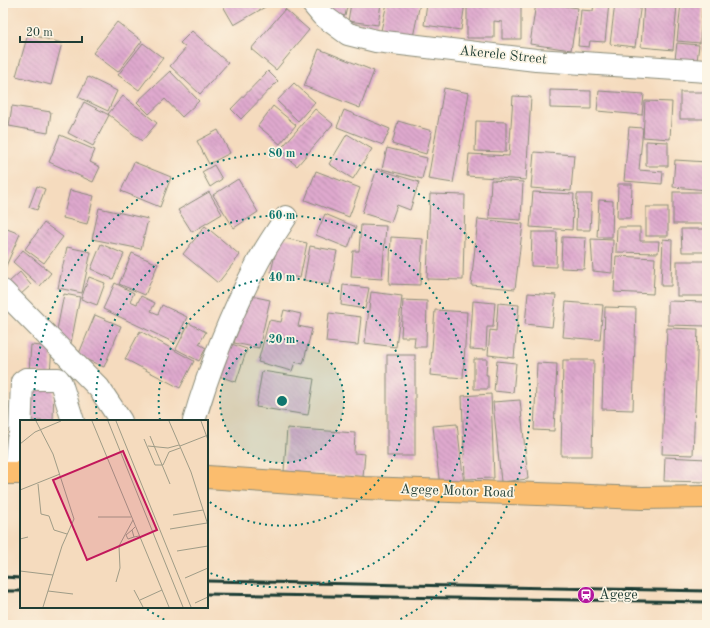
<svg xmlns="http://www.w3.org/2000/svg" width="710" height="628" viewBox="0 0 710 628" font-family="'Old Standard TT',serif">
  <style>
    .building { fill: url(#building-back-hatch) }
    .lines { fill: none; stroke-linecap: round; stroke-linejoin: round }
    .minor-casing { stroke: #8a8c79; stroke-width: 24 }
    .major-casing { stroke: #8a8c79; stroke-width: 24 }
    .minor { stroke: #fff; stroke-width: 22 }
    .major { stroke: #fbbd6e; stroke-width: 22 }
    .rail { stroke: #1f3d34; stroke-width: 3 }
    .ring { fill: none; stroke: #0f766e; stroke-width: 2; stroke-dasharray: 2 4 }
    .labels { text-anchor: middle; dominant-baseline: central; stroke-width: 3.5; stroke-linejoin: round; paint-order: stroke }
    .street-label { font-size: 14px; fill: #1f3d34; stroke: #fcf5e5 }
    .poi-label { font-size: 14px; fill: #1f3d34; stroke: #fcf5e5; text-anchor: start }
    .inset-road { fill: none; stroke: #9f9c87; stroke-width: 1 }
    .view { fill: #c2185b; fill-opacity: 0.15; stroke: #c2185b; stroke-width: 2 }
    .inset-edge { fill: none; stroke: #1f3d34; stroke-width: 2 }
    .centre { fill: #0f766e; stroke: #fcf5e5; stroke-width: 2 }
    .ring-label { font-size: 12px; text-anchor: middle; font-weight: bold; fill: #0f766e; stroke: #fcf5e5; stroke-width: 3.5; stroke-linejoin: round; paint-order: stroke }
  </style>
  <defs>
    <pattern id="building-back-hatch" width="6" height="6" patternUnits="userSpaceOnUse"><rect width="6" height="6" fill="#dfa9ce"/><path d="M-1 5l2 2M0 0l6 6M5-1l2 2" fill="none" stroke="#b48ba8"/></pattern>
  </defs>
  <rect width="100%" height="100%" fill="#fcf5e5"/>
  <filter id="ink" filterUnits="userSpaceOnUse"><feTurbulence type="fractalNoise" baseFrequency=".025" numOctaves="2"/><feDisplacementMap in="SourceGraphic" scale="8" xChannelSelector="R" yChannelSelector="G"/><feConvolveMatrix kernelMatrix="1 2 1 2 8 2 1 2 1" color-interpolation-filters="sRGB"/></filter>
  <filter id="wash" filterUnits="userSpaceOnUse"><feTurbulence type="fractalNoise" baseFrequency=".012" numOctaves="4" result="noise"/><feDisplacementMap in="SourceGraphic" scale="16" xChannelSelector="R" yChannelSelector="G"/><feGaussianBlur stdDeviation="0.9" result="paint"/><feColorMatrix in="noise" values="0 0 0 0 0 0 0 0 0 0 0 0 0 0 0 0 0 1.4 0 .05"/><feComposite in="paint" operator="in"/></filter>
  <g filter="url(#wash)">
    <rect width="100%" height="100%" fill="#f5dbbe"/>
    <g id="blocks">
      <g class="building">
        <path d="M3 3H8L3 14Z"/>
        <path d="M77 3H85L81 7Z"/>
        <path d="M228 3H272L234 25 223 6Z"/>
        <path d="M331 3H348L345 16 329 12Z"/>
        <path d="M351 3H381L378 25 348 21Z"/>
        <path d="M387 3H420L412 42 380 35Z"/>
        <path d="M427 3H465L461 30 424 25Z"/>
        <path d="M536 3H547L578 8 571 50 530 44Z"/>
        <path d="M594 3H609L605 42 590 41 589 47 578 46 581 10 593 11Z"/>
        <path d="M615 3H641L635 47 610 44Z"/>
        <path d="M644 3 677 5 673 50 641 47Z"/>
        <path d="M681 3H703L700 43 677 41Z"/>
        <path d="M467 4H521V39H502V22L494 21V38H467Z"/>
        <path d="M285 9 309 30 276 70 251 49Z"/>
        <path d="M117 22 142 41 118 72 93 53Z"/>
        <path d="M192 31 228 63 200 94 170 66 186 48 180 43Z"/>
        <path d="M703 32 707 33V50H702Z"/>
        <path d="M28 34 62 43 51 85 16 76Z"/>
        <path d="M143 43 163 58 139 90 118 75Z"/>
        <path d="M677 43 699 45 697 61 675 59Z"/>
        <path d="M319 49 374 71 360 108 304 86Z"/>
        <path d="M170 71 199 101 182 117 165 99 149 114 137 102Z"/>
        <path d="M268 71 278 81 241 119 231 109Z"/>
        <path d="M88 77 117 91 108 111 78 97Z"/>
        <path d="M294 83 315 102 298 121 277 101Z"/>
        <path d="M444 88 469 93 453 183 428 179Z"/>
        <path d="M550 90 591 91V109L550 108Z"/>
        <path d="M599 91 644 94 642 115 597 111Z"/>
        <rect x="680" y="92" width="27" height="27"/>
        <path d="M123 96 157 123 142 141 108 114Z"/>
        <path d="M513 96 531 97 526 180 467 176 469 154 509 156Z"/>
        <path d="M645 101 672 102 670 139 643 137Z"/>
        <path d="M84 102 109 115 93 146 68 133Z"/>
        <path d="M12 106 51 112 48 133 9 126Z"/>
        <path d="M273 106 296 125 280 144 258 126Z"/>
        <path d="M315 109 333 124 297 166 279 151Z"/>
        <path d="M344 110 390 129 383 145 337 127Z"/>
        <path d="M398 121 432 131 426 154 392 144Z"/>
        <path d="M476 121 506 122V152L475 151Z"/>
        <path d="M629 127 643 128 639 170 663 172 662 184 624 181Z"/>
        <path d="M218 130 230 153 209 164 197 141Z"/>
        <path d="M347 134 372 149 353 179 329 164Z"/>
        <path d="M60 135 95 150 90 162 100 167 93 182 49 162Z"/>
        <path d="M646 141 668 142V166H646Z"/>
        <path d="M387 148 427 158 422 179 382 169Z"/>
        <path d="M534 152 574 155 571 191 531 188Z"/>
        <path d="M675 160 707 162V190L673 187Z"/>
        <path d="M134 162 171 177 160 207 121 191Z"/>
        <path d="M214 165 222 179 210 187 202 172Z"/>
        <path d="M377 169 419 182 410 210 397 205 391 222 362 213Z"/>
        <path d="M316 171 360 188 349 217 305 200Z"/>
        <path d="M238 179 258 212 234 228 213 195Z"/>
        <path d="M491 180 523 182 521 220 489 218Z"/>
        <path d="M618 184H632L631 218H617Z"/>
        <path d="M37 186 45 189 37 210 29 207Z"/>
        <path d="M70 190 94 196 87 224 63 218Z"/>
        <path d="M209 192 222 214 192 232 178 210Z"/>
        <path d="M533 192 574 194 572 230 530 227Z"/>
        <rect x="673" y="192" width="34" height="32"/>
        <path d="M430 194 465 195 463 280 427 279Z"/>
        <path d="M577 194H592L590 230H576Z"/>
        <path d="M599 200 613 201 612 237H597Z"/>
        <rect x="646" y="207" width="22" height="29"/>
        <path d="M99 208 148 219 141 249 92 239Z"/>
        <path d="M325 214 356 227 348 248 316 235Z"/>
        <path d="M478 219 523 224 515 289 471 285Z"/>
        <path d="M44 223 63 237 44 263 25 249Z"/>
        <path d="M361 225 386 226 382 279 351 277 353 251H359Z"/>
        <path d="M205 226 240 255 218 283 183 254Z"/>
        <path d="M617 227H640V241H659L658 253 616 252Z"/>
        <path d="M7 229 20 234 3 273V238Z"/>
        <path d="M681 229H707V252H682Z"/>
        <path d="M532 232H557L556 267 531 266Z"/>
        <path d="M279 237 307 243 300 278 271 272Z"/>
        <path d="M391 237 423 239 420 285 389 284Z"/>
        <path d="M562 237 586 238 584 269 561 268Z"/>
        <path d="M591 239 613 240 612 273 593 271Z"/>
        <path d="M663 239 672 240 671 286H661Z"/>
        <path d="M101 244 124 254 113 279 91 269Z"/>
        <path d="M310 246 337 251 330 285 304 280Z"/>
        <path d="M67 247 91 252 82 293 58 288Z"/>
        <path d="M23 250 51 273 40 286 13 262Z"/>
        <path d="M132 253 158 264 145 295 119 284Z"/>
        <path d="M616 256 655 258 653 294 614 292Z"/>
        <rect x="677" y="261" width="30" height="35"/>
        <path d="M20 272 31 285 19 296 8 283Z"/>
        <path d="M89 277 105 283 97 305 81 299Z"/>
        <path d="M115 283 134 293 130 301 137 304 141 296 155 303 151 311 158 314 162 305 187 317 175 343 103 309Z"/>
        <path d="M343 285 369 288 365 309 341 305Z"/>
        <path d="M371 292 402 296 396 347 365 343Z"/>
        <path d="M528 293 556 295 552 327 525 324Z"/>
        <path d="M64 294 80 297 71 343 55 340Z"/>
        <path d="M246 295 270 300 259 348 234 343Z"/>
        <path d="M403 300 427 301 426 347H414L415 337H401Z"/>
        <path d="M473 301 495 303 493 327H487L486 350 470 349Z"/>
        <path d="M668 301 707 302V326L668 325Z"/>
        <path d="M566 302 603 305 600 340 563 337Z"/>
        <path d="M498 303 519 305 514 358 488 355 490 330 496 331Z"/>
        <path d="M605 307 636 308 633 410 602 409Z"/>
        <path d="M284 310 301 314 298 326 312 329 303 364 295 362 292 371 258 362 269 320 281 322Z"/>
        <path d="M435 310 467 312 463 378 430 375Z"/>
        <path d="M329 313 361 317 358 345 326 342Z"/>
        <path d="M95 315 121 326 104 367 78 356Z"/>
        <path d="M189 323 206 332 199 344 206 348 199 361 176 349Z"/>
        <path d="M667 328 698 329 693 455 662 454Z"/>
        <path d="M140 331 194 361 180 388 125 359Z"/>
        <path d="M228 343 247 349 236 382 216 375Z"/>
        <path d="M31 345 52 347 50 373 29 371Z"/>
        <rect x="387" y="355" width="28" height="101"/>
        <path d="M474 359H487L486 375H488V389H474Z"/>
        <path d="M563 360H594L592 456H561Z"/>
        <path d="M497 361 516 363 513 393 494 391Z"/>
        <path d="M537 363 557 364 554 431 534 430Z"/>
        <path d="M262 371 314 379 308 415 256 407Z"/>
        <path d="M32 383 54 384 53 421H31Z"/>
        <path d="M491 394 494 478 465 479 462 396Z"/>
        <path d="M520 400 528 479 501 482 493 402Z"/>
        <path d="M457 424 464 484 440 487 433 426Z"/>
        <path d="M287 428 355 433 354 453 365 454 363 477 284 471Z"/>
        <path d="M665 457 707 459V482L664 481Z"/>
      </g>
    </g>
  </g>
  <g filter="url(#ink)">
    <use href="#blocks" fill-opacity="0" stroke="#8a8c79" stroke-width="1"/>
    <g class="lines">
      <defs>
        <g id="minor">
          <path d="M312 3 322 15 348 34 376 41 536 60 707 71"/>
          <path d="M3 291 99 388 121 421"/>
          <path d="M194 421C209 369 232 312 257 264 265 248 276 233 286 217"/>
          <path d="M20 435 22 382 26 379H58L61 383 73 421"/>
          <path d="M15 473 18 439 21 435"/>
        </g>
        <g id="major">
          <path d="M3 473H21"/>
          <path d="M207 477 364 488 538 494 642 498 707 497"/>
        </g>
      </defs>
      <use href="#minor" class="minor-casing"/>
      <use href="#major" class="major-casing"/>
      <use href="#minor" class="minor"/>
      <use href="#major" class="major"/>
      <g class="rail">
        <path d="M3 577 21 578"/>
        <path d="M207 581 707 591"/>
        <path d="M3 591H21"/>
        <path d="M207 594 707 602"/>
      </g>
    </g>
  </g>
  <circle cx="282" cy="401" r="62" fill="#0f766e" fill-opacity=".12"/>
  <g class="ring">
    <circle cx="282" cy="401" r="62"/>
    <path d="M160 420A124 124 0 1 1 207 500"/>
    <path d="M97 420A186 186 0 1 1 208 572"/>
    <path d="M175 625A248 248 0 0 1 145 608M35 420A248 248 0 1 1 389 625"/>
  </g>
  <defs>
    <symbol id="station-disc" viewBox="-11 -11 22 22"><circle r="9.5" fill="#b5179e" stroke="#fcf5e5"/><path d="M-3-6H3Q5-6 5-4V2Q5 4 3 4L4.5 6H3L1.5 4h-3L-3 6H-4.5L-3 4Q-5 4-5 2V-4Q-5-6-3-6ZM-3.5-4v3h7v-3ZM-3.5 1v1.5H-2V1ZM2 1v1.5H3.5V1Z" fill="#fff"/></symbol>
  </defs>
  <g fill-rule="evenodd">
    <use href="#station-disc" x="576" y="585" width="20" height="20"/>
  </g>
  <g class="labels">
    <g class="street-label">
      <text transform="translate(503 55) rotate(6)">Akerele Street</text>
      <text transform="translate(457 491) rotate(2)">Agege Motor Road</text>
    </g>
    <g class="poi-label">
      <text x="599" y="595">Agege</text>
    </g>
  </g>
  <g transform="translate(20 420)">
    <rect width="188" height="188" fill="#f5dbbe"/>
    <path class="inset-road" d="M16 1 33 34 54 99 42 126 23 187M72 1 149 187M88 1 163 187M96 1 171 187M149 1 171 52 188 105M181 1 188 20M130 16 150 64M124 19 135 45H143L149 32 160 28M0 24 15 12 41 1M128 26 148 28 159 25M160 26 188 15M18 64 21 94 29 96 34 110 47 114M0 70 40 54M153 95 183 90M78 97H111M115 107 112 110 114 117 119 116M150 109 187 103M112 110 106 115 108 119 114 117M0 129V119L8 117M157 131 188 126M0 151 33 155M165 158 188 148M96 162 100 148 99 126 113 100M114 170 123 187M28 171 53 174M120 180 142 170M175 183 188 177"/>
    <path class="view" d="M103 31 137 110 67 140 33 60Z"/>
    <rect width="188" height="188" class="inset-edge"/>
  </g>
  <circle cx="282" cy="401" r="6" class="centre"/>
  <g class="ring-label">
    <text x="282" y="157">80 m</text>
    <text x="282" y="219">60 m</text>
    <text x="282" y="281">40 m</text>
    <text x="282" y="343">20 m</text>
  </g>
  <rect width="710" height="628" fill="none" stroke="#fcf5e5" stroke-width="16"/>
  <path d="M20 36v6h62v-6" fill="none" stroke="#1f3d34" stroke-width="2"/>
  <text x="26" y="36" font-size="12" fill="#1f3d34" stroke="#fcf5e5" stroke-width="3" paint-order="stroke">20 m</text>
</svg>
